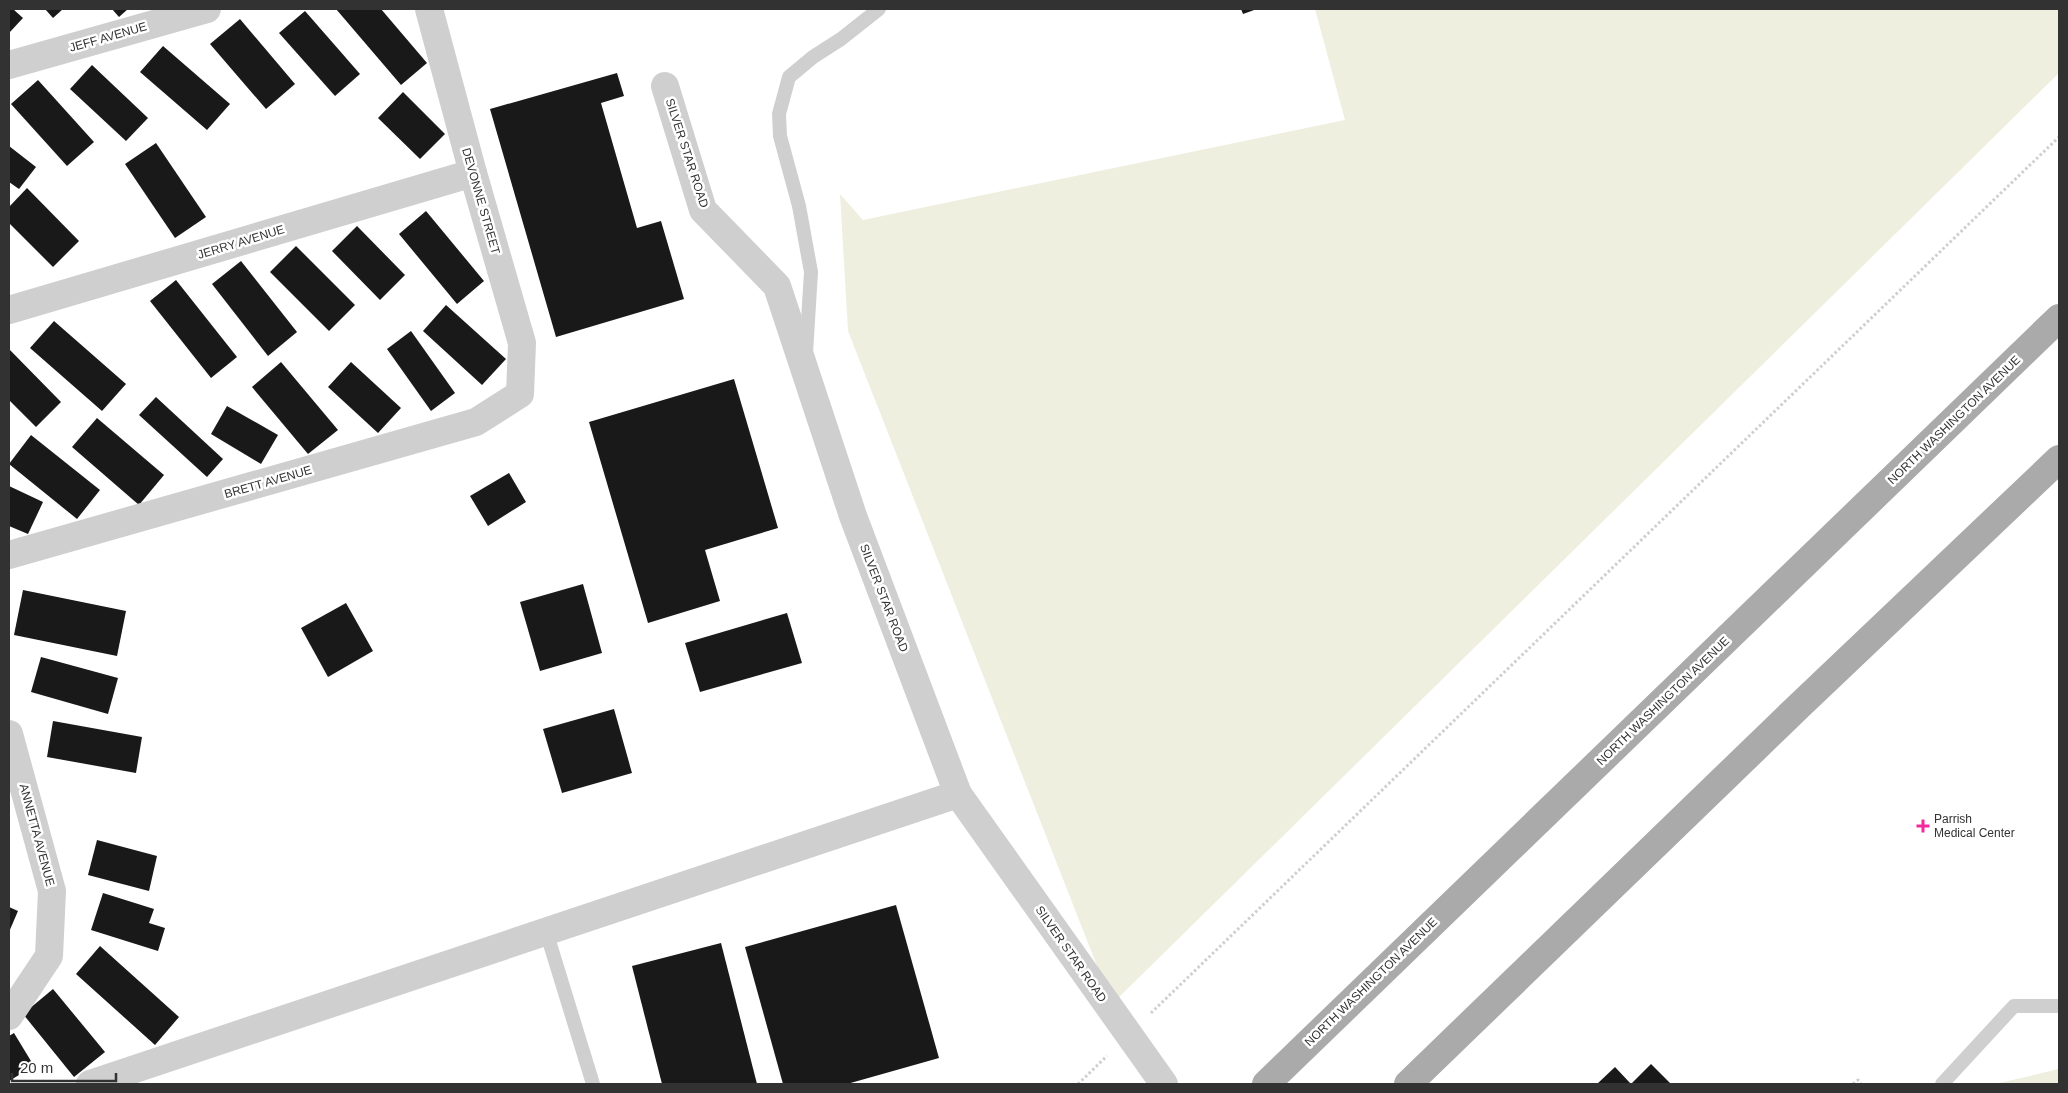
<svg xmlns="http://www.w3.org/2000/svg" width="2068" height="1093" viewBox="0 0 2068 1093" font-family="Helvetica,sans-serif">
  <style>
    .green { fill: #efefdf }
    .building { fill: #191919 }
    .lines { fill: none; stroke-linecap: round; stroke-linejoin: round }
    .path { stroke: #cfcfcf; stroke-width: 3; stroke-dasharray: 2.5 2.5; stroke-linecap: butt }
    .service { stroke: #cfcfcf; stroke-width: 14 }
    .minor { stroke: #cfcfcf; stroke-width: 28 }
    .primary { stroke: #aaa; stroke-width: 28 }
    .poi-dot { fill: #f22a9b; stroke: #fff; stroke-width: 2 }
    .labels { text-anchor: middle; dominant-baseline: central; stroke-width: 5; stroke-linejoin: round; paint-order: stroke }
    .street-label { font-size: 12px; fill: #323232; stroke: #fff }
    .poi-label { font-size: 12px; fill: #323232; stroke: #fff; text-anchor: start }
  </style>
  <rect width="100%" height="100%" fill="#fff"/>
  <g class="green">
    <path d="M1315 9H2059V73L1112 1004 848 331 840 194 863 220 1345 120Z"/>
    <path d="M2059 1068V1084H1995L2055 1070Z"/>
  </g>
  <g class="building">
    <path d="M9 9H13L23 18 9 33Z"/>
    <path d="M45 9H63L53 18Z"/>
    <path d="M112 9H128L119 17Z"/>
    <path d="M336 9H381L427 63 401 85Z"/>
    <path d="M1241 9H1257L1243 14Z"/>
    <path d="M305 11 360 74 335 96 279 33Z"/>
    <path d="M240 19 295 84 266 109 210 44Z"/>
    <path d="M163 46 230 104 207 130 140 72Z"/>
    <path d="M92 65 148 118 126 141 70 89Z"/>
    <path d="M617 73 624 96 601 103 637 228 661 221 684 299 556 337 490 109Z"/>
    <path d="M38 80 94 142 67 166 11 104Z"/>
    <path d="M403 92 445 134 420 159 378 118Z"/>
    <path d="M156 143 206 217 175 238 125 164Z"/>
    <path d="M9 146 36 167 19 189 9 182Z"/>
    <path d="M27 188 79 241 53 267 9 223V207Z"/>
    <path d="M426 211 484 281 457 304 399 234Z"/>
    <path d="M357 226 405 275 380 300 332 251Z"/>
    <path d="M296 246 355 305 329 331 270 272Z"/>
    <path d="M241 261 297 332 268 356 212 284Z"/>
    <path d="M176 280 237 357 211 378 150 301Z"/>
    <path d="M446 305 506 359 482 385 423 331Z"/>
    <path d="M54 321 126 384 102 411 30 348Z"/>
    <path d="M411 331 455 393 431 411 387 349Z"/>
    <path d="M9 349 61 402 36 427 9 400Z"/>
    <path d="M281 362 338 430 308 454 252 387Z"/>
    <path d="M351 362 401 408 378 433 328 387Z"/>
    <path d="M734 379 778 528 705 550 720 601 648 623 589 422Z"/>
    <path d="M156 397 223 459 207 477 139 415Z"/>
    <path d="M227 406 278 435 261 464 211 434Z"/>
    <path d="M97 418 164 475 139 505 72 447Z"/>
    <path d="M31 435 100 490 77 519 9 464Z"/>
    <path d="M509 473 526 502 488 526 470 496Z"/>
    <path d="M9 486 43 502 28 534 9 526Z"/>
    <path d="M583 584 602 653 540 671 520 602Z"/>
    <path d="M23 590 126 611 117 656 14 635Z"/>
    <path d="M346 603 373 651 328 677 301 628Z"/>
    <path d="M787 613 802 663 700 692 685 643Z"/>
    <path d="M41 657 118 678 108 714 31 692Z"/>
    <path d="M614 709 632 773 562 793 543 729Z"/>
    <path d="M53 721 142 737 136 773 47 757Z"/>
    <path d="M97 840 157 856 149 891 88 875Z"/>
    <path d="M103 893 154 909 149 923 165 928 158 951 91 930Z"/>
    <path d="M896 905 939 1058 847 1084H783L745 947Z"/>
    <path d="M9 907 18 911 9 932Z"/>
    <path d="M721 943 757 1084H662L632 966Z"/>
    <path d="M100 946 179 1017 155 1045 76 974Z"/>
    <path d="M53 989 105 1052 74 1077 23 1014Z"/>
    <path d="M14 1033 34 1066 9 1081V1036Z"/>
    <path d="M1651 1064 1671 1084H1597L1615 1067 1631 1084Z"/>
  </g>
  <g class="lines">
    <g class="path">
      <path d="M1151 1013 2059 137"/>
      <path d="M1078 1084 1107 1056"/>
      <path d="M1853 1084 1858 1080 1861 1084"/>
    </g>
    <g class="service">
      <path d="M806 353 811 272 799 206 780 136 779 114 789 77 813 57 841 39 879 9"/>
      <path d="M546 931 593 1084"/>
      <path d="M1942 1084 2014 1006H2059"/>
    </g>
    <g class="minor">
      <path d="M9 65 207 9"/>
      <path d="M665 86 703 210 777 286 853 516 958 794 1164 1084"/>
      <path d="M9 310 473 173"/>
      <path d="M9 555 476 422 520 394 522 343 473 173 429 9"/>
      <path d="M9 734 52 891 49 956 9 1016"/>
      <path d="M90 1084 958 794"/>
    </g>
    <g class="primary">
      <path d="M1266 1084 2059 318"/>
      <path d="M1408 1084 1798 707 2059 459"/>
    </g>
  </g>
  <path class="poi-dot" d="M1920.5 818.5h5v5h5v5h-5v5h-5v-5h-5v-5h5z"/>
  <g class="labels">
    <g class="street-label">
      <text transform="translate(108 37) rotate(-16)">JEFF AVENUE</text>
      <text transform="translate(687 153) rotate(72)">SILVER STAR ROAD</text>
      <text transform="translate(481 201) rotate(74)">DEVONNE STREET</text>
      <text transform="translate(241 242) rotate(-17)">JERRY AVENUE</text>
      <text transform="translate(1954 420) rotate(-44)">NORTH WASHINGTON AVENUE</text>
      <text transform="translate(268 482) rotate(-16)">BRETT AVENUE</text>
      <text transform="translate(884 598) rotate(69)">SILVER STAR ROAD</text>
      <text transform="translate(1663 701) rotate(-44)">NORTH WASHINGTON AVENUE</text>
      <text transform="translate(37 835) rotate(75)">ANNETTA AVENUE</text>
      <text transform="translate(1071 954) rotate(55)">SILVER STAR ROAD</text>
      <text transform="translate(1371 982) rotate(-44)">NORTH WASHINGTON AVENUE</text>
    </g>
    <g class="poi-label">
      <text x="1934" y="819">Parrish<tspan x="1934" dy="14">Medical Center</tspan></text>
    </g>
  </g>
  <rect width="2068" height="1093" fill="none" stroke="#323232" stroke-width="20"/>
  <path d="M12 1073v8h104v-8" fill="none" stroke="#323232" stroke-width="2.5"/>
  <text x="20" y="1073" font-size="15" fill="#323232" stroke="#ffffff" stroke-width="4" paint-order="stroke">20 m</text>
</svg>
